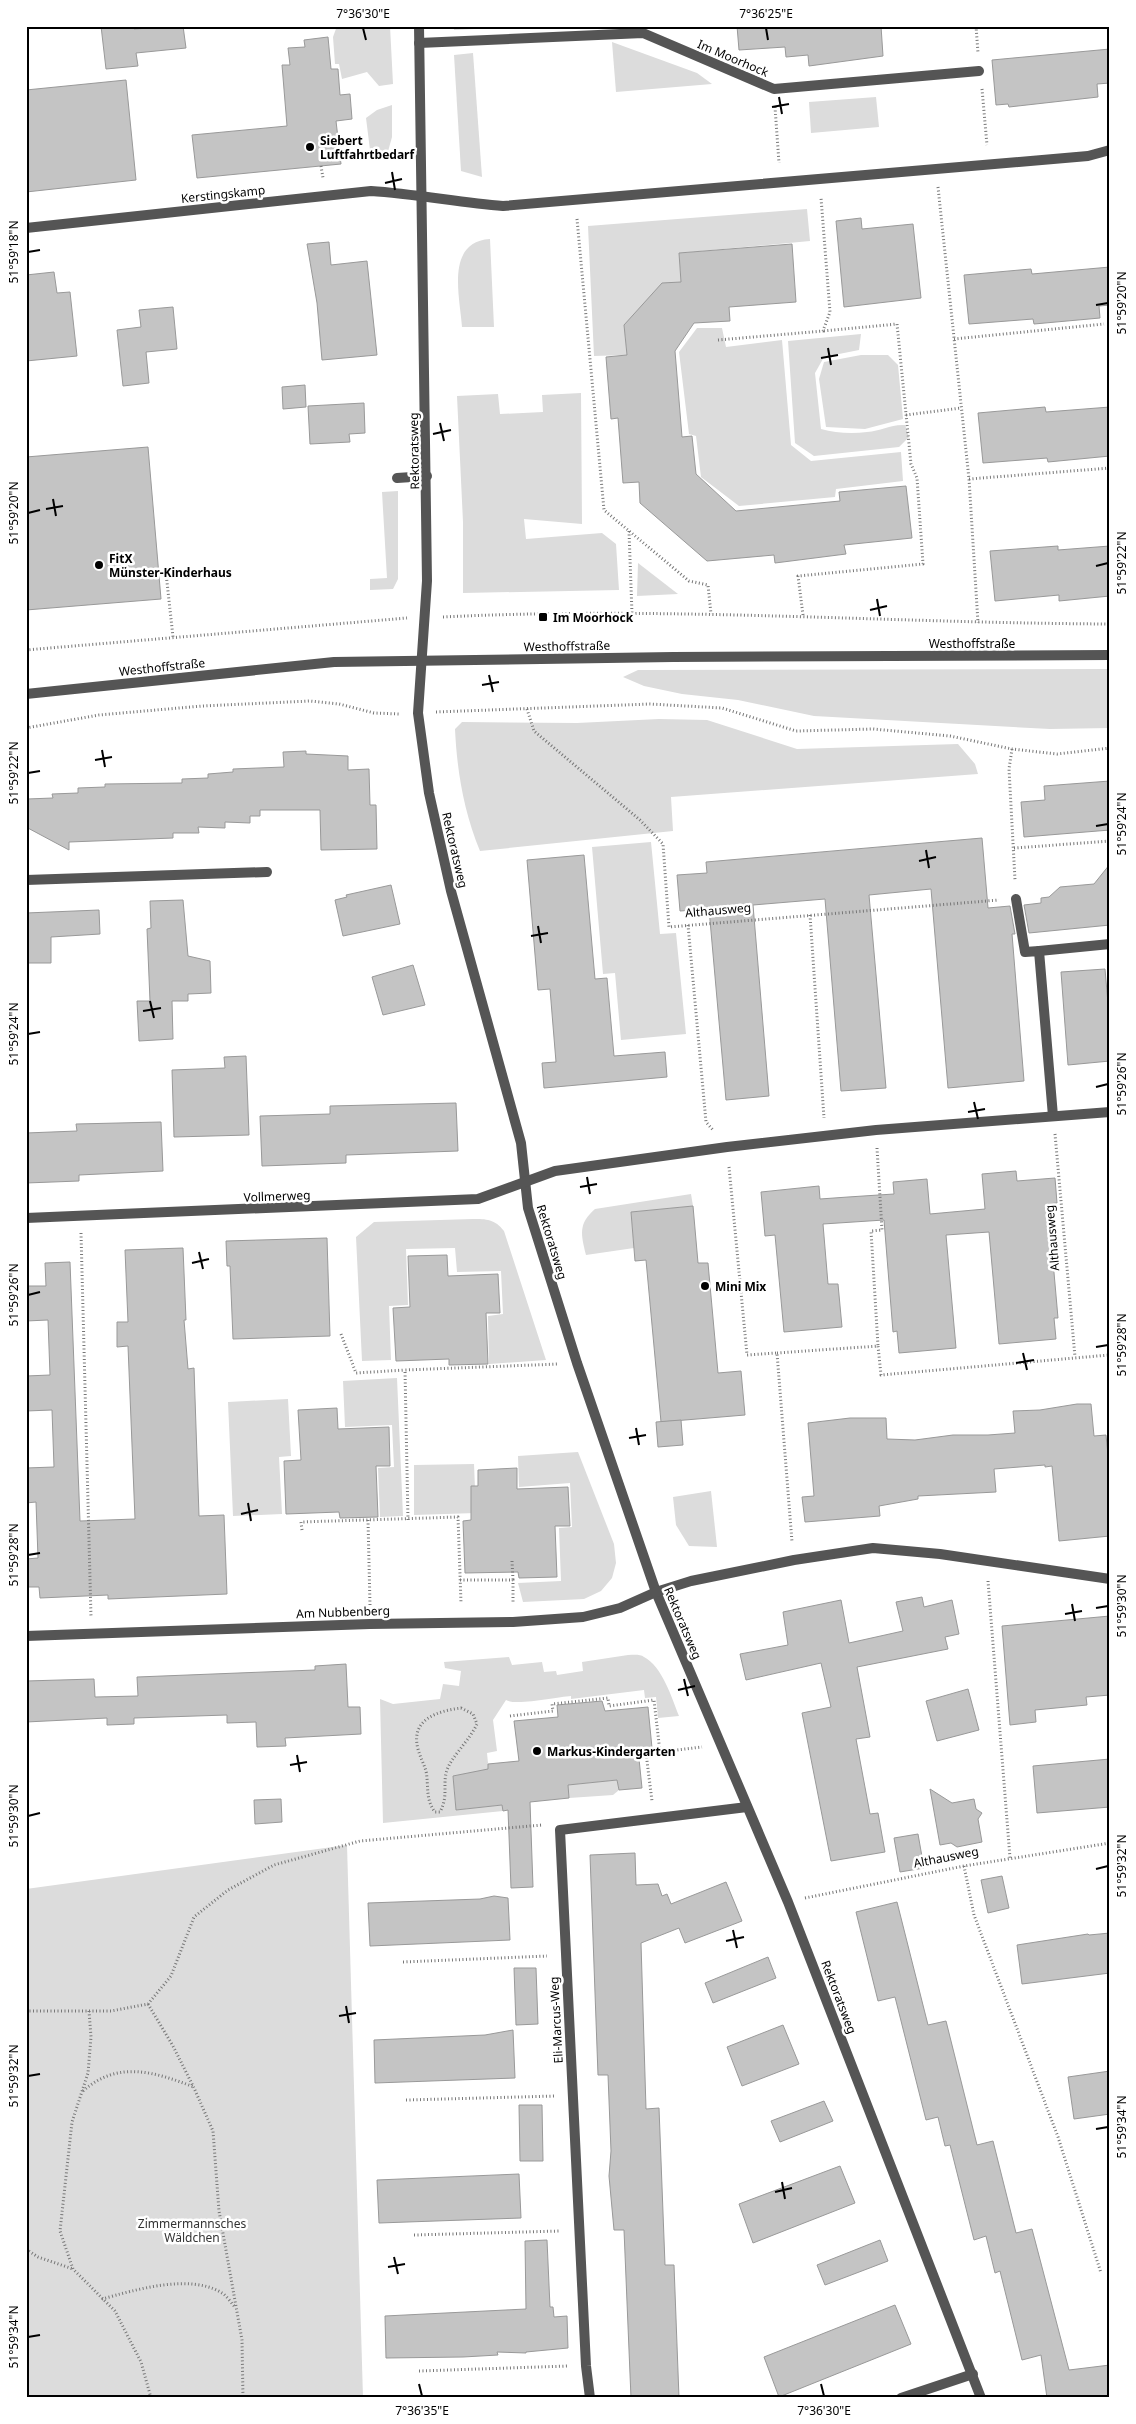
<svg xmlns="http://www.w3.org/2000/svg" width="1136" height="2424" viewBox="0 0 1136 2424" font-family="'Noto Sans',sans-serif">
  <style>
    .green { fill: #dcdcdc }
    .building { fill: #c4c4c4; stroke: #999 }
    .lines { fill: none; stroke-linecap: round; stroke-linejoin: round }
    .path { stroke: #777; stroke-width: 3; stroke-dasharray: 1 2.5; stroke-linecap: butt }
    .service { stroke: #555; stroke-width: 10 }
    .minor { stroke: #555; stroke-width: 10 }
    .tertiary { stroke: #555; stroke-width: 10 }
    .ticks { fill: none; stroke: #000; stroke-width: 2 }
    .poi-dot { fill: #000; stroke: #fff; stroke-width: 2 }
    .labels { text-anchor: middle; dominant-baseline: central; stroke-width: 5; stroke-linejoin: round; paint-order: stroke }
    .street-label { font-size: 12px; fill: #000; stroke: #fff }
    .poi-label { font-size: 12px; font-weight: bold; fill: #000; stroke: #fff; text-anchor: start }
    .park-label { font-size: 12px; fill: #333; stroke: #fff }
    .neatline { fill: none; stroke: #000; stroke-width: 2 }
    .ticks-label { font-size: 12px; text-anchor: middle; fill: #000 }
  </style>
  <rect width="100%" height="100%" fill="#fff"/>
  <g class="green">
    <path d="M337 26H390L393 84 379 86 367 72 342 79 339 64H335L333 37Z"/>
    <path d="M454 26H495V28L454 30Z"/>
    <path d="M612 42 697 73 712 84 616 92Z"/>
    <path d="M473 53 482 177 461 171 454 55Z"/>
    <path d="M876 97 879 127 811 133 809 102Z"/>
    <path d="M392 105V137L387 155 371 158 366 118 377 110Z"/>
    <path d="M807 209 810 241 679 253 681 282 624 325 627 355 594 356 588 226Z"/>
    <path d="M490 239 494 327H462C460 297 445 242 490 239Z"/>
    <path d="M697 328H722L726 347 782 340 791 445 811 461 901 452 903 481 836 489 835 497 739 506 701 477 696 436 689 434 679 352Z"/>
    <path d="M861 334 859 350 824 357 815 373 821 429C835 433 852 434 867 432 881 431 891 424 905 425L909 437 899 447 814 456 795 443 788 341Z"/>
    <path d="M861 355H888L898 365 903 419 865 429 826 427 819 379 824 362Z"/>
    <path d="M581 393 582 524 524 519 526 539 602 533 616 544 619 590 463 593V522L457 396 498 394 500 414 543 412 542 395Z"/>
    <path d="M398 491V579L393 589 370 590V579L387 578 382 492Z"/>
    <path d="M638 563 678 594 637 596Z"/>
    <path d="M1110 669V728L1050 729 814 716 738 700 682 694 644 686 623 677 638 670Z"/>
    <path d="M659 719 707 720 797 749 958 744 975 764 978 774 671 797 673 831 480 851C464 812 457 772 455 729L462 722 577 723Z"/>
    <path d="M651 842 660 934 676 933 686 1034 621 1040 615 973 603 974 592 847Z"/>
    <path d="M691 1194 693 1206 631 1212 634 1248 586 1255C581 1234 578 1224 595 1209Z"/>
    <path d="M473 1219C486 1219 495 1219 504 1231L546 1360 489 1364 488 1316 503 1314 501 1271 457 1272 455 1248 406 1249 408 1305 389 1306 391 1360 362 1361 356 1237 374 1222Z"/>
    <path d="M397 1378 403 1516 380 1517 378 1468 394 1467 392 1425 345 1427 343 1381Z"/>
    <path d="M288 1399 291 1456 279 1457 282 1514 233 1516 228 1402Z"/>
    <path d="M578 1452 614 1544 616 1563 612 1578 601 1591 584 1599 523 1602 518 1583 561 1581 559 1528 572 1527 570 1483 519 1487 518 1456Z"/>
    <path d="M474 1464 476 1513 414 1515V1465Z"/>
    <path d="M711 1491 717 1547 689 1546 676 1525 673 1497Z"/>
    <path d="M628 1655C634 1655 640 1654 644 1657 662 1666 672 1698 679 1716L658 1718 656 1697 645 1698 644 1690 571 1699V1696C557 1697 516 1706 506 1700L493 1720 497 1751 487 1753 489 1773 453 1776 456 1810 503 1805V1811L383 1823 380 1699 393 1704 440 1699 443 1684 459 1686 461 1671 445 1668 444 1662 509 1657 512 1665 542 1662 544 1672 556 1671 557 1675 583 1671 582 1662Z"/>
    <path d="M617 1780 619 1790 613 1795 569 1798 568 1785Z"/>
    <path d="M347 1845 363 2398H26V1889Z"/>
  </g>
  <g class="building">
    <path d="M101 26H133L134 29 183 26 186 48 136 53 138 66 106 69Z"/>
    <path d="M737 26H881L883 56 809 66 808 55 786 57 785 47 739 50Z"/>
    <path d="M328 37 331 69H338L340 95 350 94 352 119 336 121 341 164 197 178 192 135 287 126 282 65H290L288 48 305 47 304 40Z"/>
    <path d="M1110 49V83L1097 84 1098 97 1009 107 1008 104 996 105 992 60Z"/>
    <path d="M126 80 136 180 26 192V90Z"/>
    <path d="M861 218 862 229 913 224 921 298 844 307 836 221Z"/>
    <path d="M329 242 331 265 367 261 377 355 322 360 317 303 307 244Z"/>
    <path d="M792 244 796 302 729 307 730 321 694 323 675 351 682 437 692 436 696 474 736 511 840 501 839 492 906 486 912 538 844 545 846 554 775 563 774 555 707 561 640 503 639 482 623 483 618 418 611 419 606 357 627 355 624 325 662 283 681 282 679 253Z"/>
    <path d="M1110 267V305L1099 306 1100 318 1034 324 1033 319 969 324 964 275 1031 269 1032 274Z"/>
    <path d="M54 272 57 293 70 292 77 356 26 361V275Z"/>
    <path d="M173 307 177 349 146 352 149 383 123 386 117 330 141 327 139 310Z"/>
    <path d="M305 385 306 407 283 409 282 387Z"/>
    <path d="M364 403 365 433 349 434 350 442 310 444 308 406Z"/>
    <path d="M1045 407 1046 412 1110 407V456L1048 462 1047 458 983 463 978 413Z"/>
    <path d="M148 447 161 599 26 610V457Z"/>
    <path d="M1058 546V550L1110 546V596L1059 601V595L995 601 990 551Z"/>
    <path d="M306 751V754L348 756V770L369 769 370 805H376L377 849 321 850 320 810H260V816H250V823L225 822V828L198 827 199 833H173V838L69 842V850L26 827 27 799 53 798 52 794 78 793V788L105 787V784L182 783V779L208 778V774L233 772V769L284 767 283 752Z"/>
    <path d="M1110 781V830L1024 837 1021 802 1045 800 1044 786Z"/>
    <path d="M982 838 988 908 1010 906 1015 934H1012L1024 1081 948 1088 931 889 869 895 886 1088 841 1091 825 899 753 905 769 1096 726 1100 709 909 680 911 677 875 707 873 706 862Z"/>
    <path d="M584 855 595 979 607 978 614 1056 665 1052 667 1077 544 1088 542 1063 556 1062 550 989 538 990 527 860Z"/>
    <path d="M1110 864V925L1029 933 1024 905 1041 903V898L1049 897 1060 887 1094 884Z"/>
    <path d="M391 885 400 924 343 936 335 900 347 897 346 895Z"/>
    <path d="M183 900 188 956 210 961 211 993 188 994V1001H172L173 1039 139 1041 137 1001H150L147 929 151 928 150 901Z"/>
    <path d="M99 910 100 934 51 937V963H26V913Z"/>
    <path d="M413 965 425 1005 383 1015 372 977Z"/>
    <path d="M1105 969 1110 1026V1061L1068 1065 1061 972Z"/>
    <path d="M246 1056 249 1135 174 1137 172 1070 225 1068 224 1057Z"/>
    <path d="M456 1103 458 1151 346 1155V1163L262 1166 260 1116 330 1114V1106Z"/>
    <path d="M161 1122 163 1171 79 1175V1181L26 1183V1133L77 1131 76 1124Z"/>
    <path d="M1016 1171 1017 1181 1055 1178 1057 1203 1048 1204 1058 1318H1054L1056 1339 999 1344 989 1232 946 1235 956 1348 899 1353 897 1331 893 1332 884 1220 823 1224 828 1284H838L842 1327 784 1332 775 1235 765 1236 761 1192 819 1186 820 1199 848 1197 894 1194 893 1182 927 1179 930 1214 985 1209 982 1174Z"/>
    <path d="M693 1206 698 1263H708L718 1373 741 1371 745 1415 661 1422 646 1260 635 1261 631 1212Z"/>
    <path d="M327 1238 330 1336 233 1339 230 1266H227L226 1241Z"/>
    <path d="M183 1248 186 1320H184L188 1369 194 1368 199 1516 224 1515 227 1594 108 1599V1595L40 1598 39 1587H26V1559L38 1558 36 1502 26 1503V1468L54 1467 52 1410 26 1411V1376L50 1375 48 1320 26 1321V1286H46L45 1263 70 1262 80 1521 135 1519 128 1346 117 1347V1322H128L125 1250Z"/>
    <path d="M447 1255 448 1276 498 1274 500 1313H486L488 1364 449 1365V1359L396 1361 393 1308 410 1307 408 1256Z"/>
    <path d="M1077 1404H1091L1094 1436 1106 1435 1110 1475V1536L1059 1541 1052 1466 1045 1467V1465L994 1469 996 1492 918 1496V1499L879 1506 880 1516 805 1522 802 1497 814 1496 808 1423 850 1418H886L887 1439 915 1440 953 1435H988L1015 1433 1013 1411 1040 1410Z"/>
    <path d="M337 1408 338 1429 389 1427 390 1466H376L378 1517 340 1518 339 1512 286 1514 284 1461 301 1460 298 1410Z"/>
    <path d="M681 1420 683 1445 658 1447 656 1422Z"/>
    <path d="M517 1468V1489L568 1487 570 1526H555L557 1577 519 1578 518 1572 465 1573 463 1521 471 1520V1486H478V1470Z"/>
    <path d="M922 1597 924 1607 952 1600 959 1634 945 1637 948 1649 857 1667 870 1737 856 1739 870 1814 878 1813 885 1852 831 1861 802 1713 831 1707 821 1663 746 1680 740 1654 788 1645 783 1612 841 1600 849 1643 903 1631 896 1602Z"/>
    <path d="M1110 1616V1695L1086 1697 1087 1705 1035 1710 1036 1722 1010 1725 1002 1626Z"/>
    <path d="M346 1664 348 1707H360L361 1734 285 1738 286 1746 257 1747 256 1722 227 1723V1715L134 1718V1724L107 1725V1718L26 1722V1681L94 1679 95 1697 138 1696 137 1677 315 1670V1666Z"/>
    <path d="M968 1689 979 1730 937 1741 926 1701Z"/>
    <path d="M602 1701 605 1711 648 1707 652 1748 638 1749 642 1788 619 1790 617 1780 568 1785 569 1798 530 1802 533 1887 511 1888 508 1810 503 1811 502 1805 456 1810 453 1776 488 1769V1764L519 1761 514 1721 558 1717 557 1705Z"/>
    <path d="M1110 1759V1807L1037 1813 1033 1766Z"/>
    <path d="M930 1789 952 1803 974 1799 976 1809 982 1813 978 1819 982 1842 957 1847 951 1843 940 1845Z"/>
    <path d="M281 1799 282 1822 255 1824 254 1800Z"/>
    <path d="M918 1834 924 1868 900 1872 894 1838Z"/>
    <path d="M635 1853 636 1885 658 1884 662 1896 667 1894 671 1904 726 1882 742 1921 685 1943 679 1928 641 1943 646 2109 659 2108 665 2265H674L679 2398H631L624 2230H614L609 2176 611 2151 608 2075H598L590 1855Z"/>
    <path d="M1002 1876 1009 1908 988 1913 981 1880Z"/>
    <path d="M494 1896 508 1898 510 1940 370 1946 368 1903 480 1899Z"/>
    <path d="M897 1902 928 2025 946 2021 977 2145 993 2141 1016 2233 1032 2229 1069 2370 1110 2365V2398H1047L1041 2355 1022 2360 1000 2271 995 2273 986 2236 974 2240 950 2145 945 2146 938 2117 926 2120 895 1997 878 2001 856 1912Z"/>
    <path d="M1110 1933V1973L1022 1984 1017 1945 1088 1934 1089 1935Z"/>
    <path d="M768 1957 776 1978 713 2003 705 1983Z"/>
    <path d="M514 1968H536L538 2024 516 2025Z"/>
    <path d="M783 2025 799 2064 742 2086 727 2047Z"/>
    <path d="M513 2030 515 2078 375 2083 374 2040 485 2035Z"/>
    <path d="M1110 2071V2114L1074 2119 1068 2077Z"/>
    <path d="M824 2101 833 2121 780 2142 771 2121Z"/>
    <path d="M519 2105H542L543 2161H520Z"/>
    <path d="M840 2166 855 2203 753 2243 739 2204Z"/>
    <path d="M519 2174 521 2218 379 2223 377 2180Z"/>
    <path d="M547 2240 550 2307H553L554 2317 567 2316 568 2348 526 2352V2353L497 2352 498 2355 463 2357 386 2358 385 2316 526 2309 525 2241Z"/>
    <path d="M880 2240 888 2261 825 2285 817 2265Z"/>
    <path d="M895 2305 911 2344 779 2397 764 2357Z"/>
  </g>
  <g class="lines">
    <g class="path">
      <path d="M976 26 978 53"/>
      <path d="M982 89 987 145"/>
      <path d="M775 107 779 163"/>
      <path d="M321 166 323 178"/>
      <path d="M938 187 969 479 978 623"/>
      <path d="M577 219 604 510 689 581 708 585 711 614"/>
      <path d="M954 339 1104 324"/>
      <path d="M718 340 823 331 830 312 821 198"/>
      <path d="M906 415 961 408"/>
      <path d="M969 479 1110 468"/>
      <path d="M629 531 632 614"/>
      <path d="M159 573H166L173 637"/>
      <path d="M803 615 798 576 923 564 917 478 911 464 897 324 823 331"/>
      <path d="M443 617C665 606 888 623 1110 624"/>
      <path d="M26 650 407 618"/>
      <path d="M527 709 534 731 640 820 663 844 669 927 999 900"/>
      <path d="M436 712 650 704 722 708 796 731 873 729 950 736 1012 749 1057 754 1110 748"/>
      <path d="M26 728 99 715 202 706 310 701 339 704 374 713 400 714"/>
      <path d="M1012 749 1009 769 1015 880"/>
      <path d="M1014 848 1110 841"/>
      <path d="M810 915 824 1118"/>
      <path d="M688 925 706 1122 713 1130"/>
      <path d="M1055 1134 1075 1357"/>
      <path d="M877 1148 882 1230 871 1231 878 1346"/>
      <path d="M729 1167 747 1355 777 1353 792 1542"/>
      <path d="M81 1233 91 1617"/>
      <path d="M341 1334 356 1373 405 1370"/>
      <path d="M777 1353 878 1346 881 1375 1109 1355 1110 1359"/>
      <path d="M368 1520 370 1605"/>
      <path d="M408 1520 405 1370 559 1364"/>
      <path d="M302 1530 301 1522 458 1517 461 1603"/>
      <path d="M512 1561 513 1580"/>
      <path d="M460 1580H513V1603"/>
      <path d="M988 1581 1010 1858"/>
      <path d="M461 1708 473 1714 477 1724C469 1741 452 1756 447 1770 442 1785 449 1795 440 1812H435C425 1799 429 1786 426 1771 424 1764 420 1757 418 1749 410 1719 438 1711 461 1708Z"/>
      <path d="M510 1716 553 1711 552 1704 608 1698 609 1706 654 1700 660 1752 646 1753 652 1801"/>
      <path d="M660 1752 702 1747"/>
      <path d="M638 1754 646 1753"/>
      <path d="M964 1866 974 1915 1058 2137 1101 2273"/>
      <path d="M805 1898 964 1866 1110 1843"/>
      <path d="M403 1962 547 1956"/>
      <path d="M148 2004 173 2046 194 2088 213 2131 219 2211 242 2340 243 2398"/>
      <path d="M26 2011H111L148 2004 171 1976 194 1917 228 1890 274 1865 360 1841 542 1825"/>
      <path d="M89 2011 91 2037 88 2073 72 2122 60 2231 73 2269 115 2311 141 2362 151 2398"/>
      <path d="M83 2091C118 2060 155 2072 194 2087"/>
      <path d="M406 2100 556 2096"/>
      <path d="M414 2235 560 2231"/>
      <path d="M26 2249 38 2257 73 2269"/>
      <path d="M102 2299C135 2290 190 2273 222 2293 227 2296 231 2303 235 2307"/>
      <path d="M419 2371 568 2366"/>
    </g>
    <g class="service">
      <path d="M419 43 643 33 774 89 979 71"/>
      <path d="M397 478 427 476"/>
      <path d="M1016 899 1025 952 1039 951 1053 1116"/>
      <path d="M1039 951 1110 944"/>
    </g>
    <g class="minor">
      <path d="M419 26 427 581 418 713 429 793 451 891 521 1143 528 1208 577 1363 656 1592 788 1902 981 2398"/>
      <path d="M26 228 371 191C415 194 458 202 503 206L1088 156 1110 150"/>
      <path d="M26 880 267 872"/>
      <path d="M26 1218 478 1199 555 1171 727 1147 876 1130 1110 1112"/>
      <path d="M26 1636 370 1624 513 1622 583 1617 620 1608 656 1592 691 1581 794 1560 873 1548 940 1554 1110 1579"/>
      <path d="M590 2398 586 2366 560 1830 747 1807"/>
      <path d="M901 2398 973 2374"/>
    </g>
    <path class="tertiary" d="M26 694 334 662 673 657 1110 655"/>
  </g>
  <path class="ticks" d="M363 28 366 40M766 28 768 40M779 97 782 114M772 107 789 104M392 172 395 190M385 183 402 179M28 252 40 250M1096 305 1108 303M828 348 831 365M821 358 838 355M440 423 444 441M433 434 451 430M53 499 56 516M46 509 63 506M28 513 40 510M1096 566 1108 563M877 599 880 616M870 610 887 606M489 675 493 692M482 685 499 682M102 750 105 767M95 760 112 757M28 773 40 771M1096 826 1108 824M926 850 929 868M919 861 936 857M538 926 541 943M531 936 548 933M150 1001 154 1018M143 1011 161 1008M28 1034 40 1032M1096 1087 1108 1084M974 1102 978 1119M968 1112 985 1109M587 1177 590 1194M580 1187 597 1184M199 1252 203 1269M192 1263 209 1259M28 1295 40 1292M1096 1347 1108 1345M1023 1353 1027 1370M1016 1363 1034 1360M636 1428 639 1445M629 1438 646 1435M248 1503 251 1521M241 1514 258 1510M28 1555 40 1553M1072 1604 1075 1621M1096 1608 1108 1606M1065 1614 1082 1611M684 1679 688 1696M678 1690 695 1686M297 1755 300 1772M290 1765 307 1762M28 1816 40 1813M1096 1869 1108 1866M733 1930 737 1948M726 1941 744 1937M346 2006 349 2023M339 2016 356 2013M28 2076 40 2074M1096 2129 1108 2127M782 2182 785 2199M775 2192 792 2188M394 2257 398 2274M388 2267 405 2264M28 2337 40 2335M419 2384 422 2396M821 2384 824 2396"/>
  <g class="poi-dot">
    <circle cx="310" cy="147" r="5"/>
    <circle cx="99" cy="565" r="5"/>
    <rect x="538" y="612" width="10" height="10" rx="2.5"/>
    <circle cx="705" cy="1286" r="5"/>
    <circle cx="537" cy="1751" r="5"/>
  </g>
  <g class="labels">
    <g class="street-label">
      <text transform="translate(733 58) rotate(23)">Im Moorhock</text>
      <text transform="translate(223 194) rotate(-6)">Kerstingskamp</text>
      <text transform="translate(414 451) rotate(-91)">Rektoratsweg</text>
      <text x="972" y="643">Westhoffstraße</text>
      <text transform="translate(567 646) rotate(-1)">Westhoffstraße</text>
      <text transform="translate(162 667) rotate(-6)">Westhoffstraße</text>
      <text transform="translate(455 850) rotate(77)">Rektoratsweg</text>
      <text transform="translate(718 910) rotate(-5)">Althausweg</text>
      <text transform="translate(277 1196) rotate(-2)">Vollmerweg</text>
      <text transform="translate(1052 1238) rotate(-95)">Althausweg</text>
      <text transform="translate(552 1242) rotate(73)">Rektoratsweg</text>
      <text transform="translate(343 1612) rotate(-2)">Am Nubbenberg</text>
      <text transform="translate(683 1623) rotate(67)">Rektoratsweg</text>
      <text transform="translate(946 1857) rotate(-11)">Althausweg</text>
      <text transform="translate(839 1997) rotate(69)">Rektoratsweg</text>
      <text transform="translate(556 2020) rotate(-93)">Eli-Marcus-Weg</text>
    </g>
    <g class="poi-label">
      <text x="320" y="140">Siebert<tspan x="320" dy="14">Luftfahrtbedarf</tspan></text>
      <text x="109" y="558">FitX<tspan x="109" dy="14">Münster-Kinderhaus</tspan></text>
      <text x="553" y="617">Im Moorhock</text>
      <text x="715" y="1286">Mini Mix</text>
      <text x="547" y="1751">Markus-Kindergarten</text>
    </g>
    <g class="park-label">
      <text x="192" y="2223">Zimmermannsches<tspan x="192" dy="14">Wäldchen</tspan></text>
    </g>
  </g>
  <rect width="1136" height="2424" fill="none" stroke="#ffffff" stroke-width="55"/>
  <rect x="28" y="28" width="1080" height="2368" class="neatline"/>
  <g class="ticks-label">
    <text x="363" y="18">7°36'30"E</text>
    <text x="766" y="18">7°36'25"E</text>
    <text transform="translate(14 252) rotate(-90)" y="4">51°59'18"N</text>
    <text transform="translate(1122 303) rotate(-90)" y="4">51°59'20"N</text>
    <text transform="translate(14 513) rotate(-90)" y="4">51°59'20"N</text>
    <text transform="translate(1122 563) rotate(-90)" y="4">51°59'22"N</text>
    <text transform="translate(14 773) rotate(-90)" y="4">51°59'22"N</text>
    <text transform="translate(1122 824) rotate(-90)" y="4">51°59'24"N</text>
    <text transform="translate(14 1034) rotate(-90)" y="4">51°59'24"N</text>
    <text transform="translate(1122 1084) rotate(-90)" y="4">51°59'26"N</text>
    <text transform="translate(14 1295) rotate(-90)" y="4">51°59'26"N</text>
    <text transform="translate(1122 1345) rotate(-90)" y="4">51°59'28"N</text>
    <text transform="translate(14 1555) rotate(-90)" y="4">51°59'28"N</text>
    <text transform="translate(1122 1606) rotate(-90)" y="4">51°59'30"N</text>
    <text transform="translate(14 1816) rotate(-90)" y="4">51°59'30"N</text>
    <text transform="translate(1122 1866) rotate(-90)" y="4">51°59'32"N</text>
    <text transform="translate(14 2076) rotate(-90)" y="4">51°59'32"N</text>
    <text transform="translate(1122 2127) rotate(-90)" y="4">51°59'34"N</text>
    <text transform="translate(14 2337) rotate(-90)" y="4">51°59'34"N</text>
    <text x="422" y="2415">7°36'35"E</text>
    <text x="824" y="2415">7°36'30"E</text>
  </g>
</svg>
